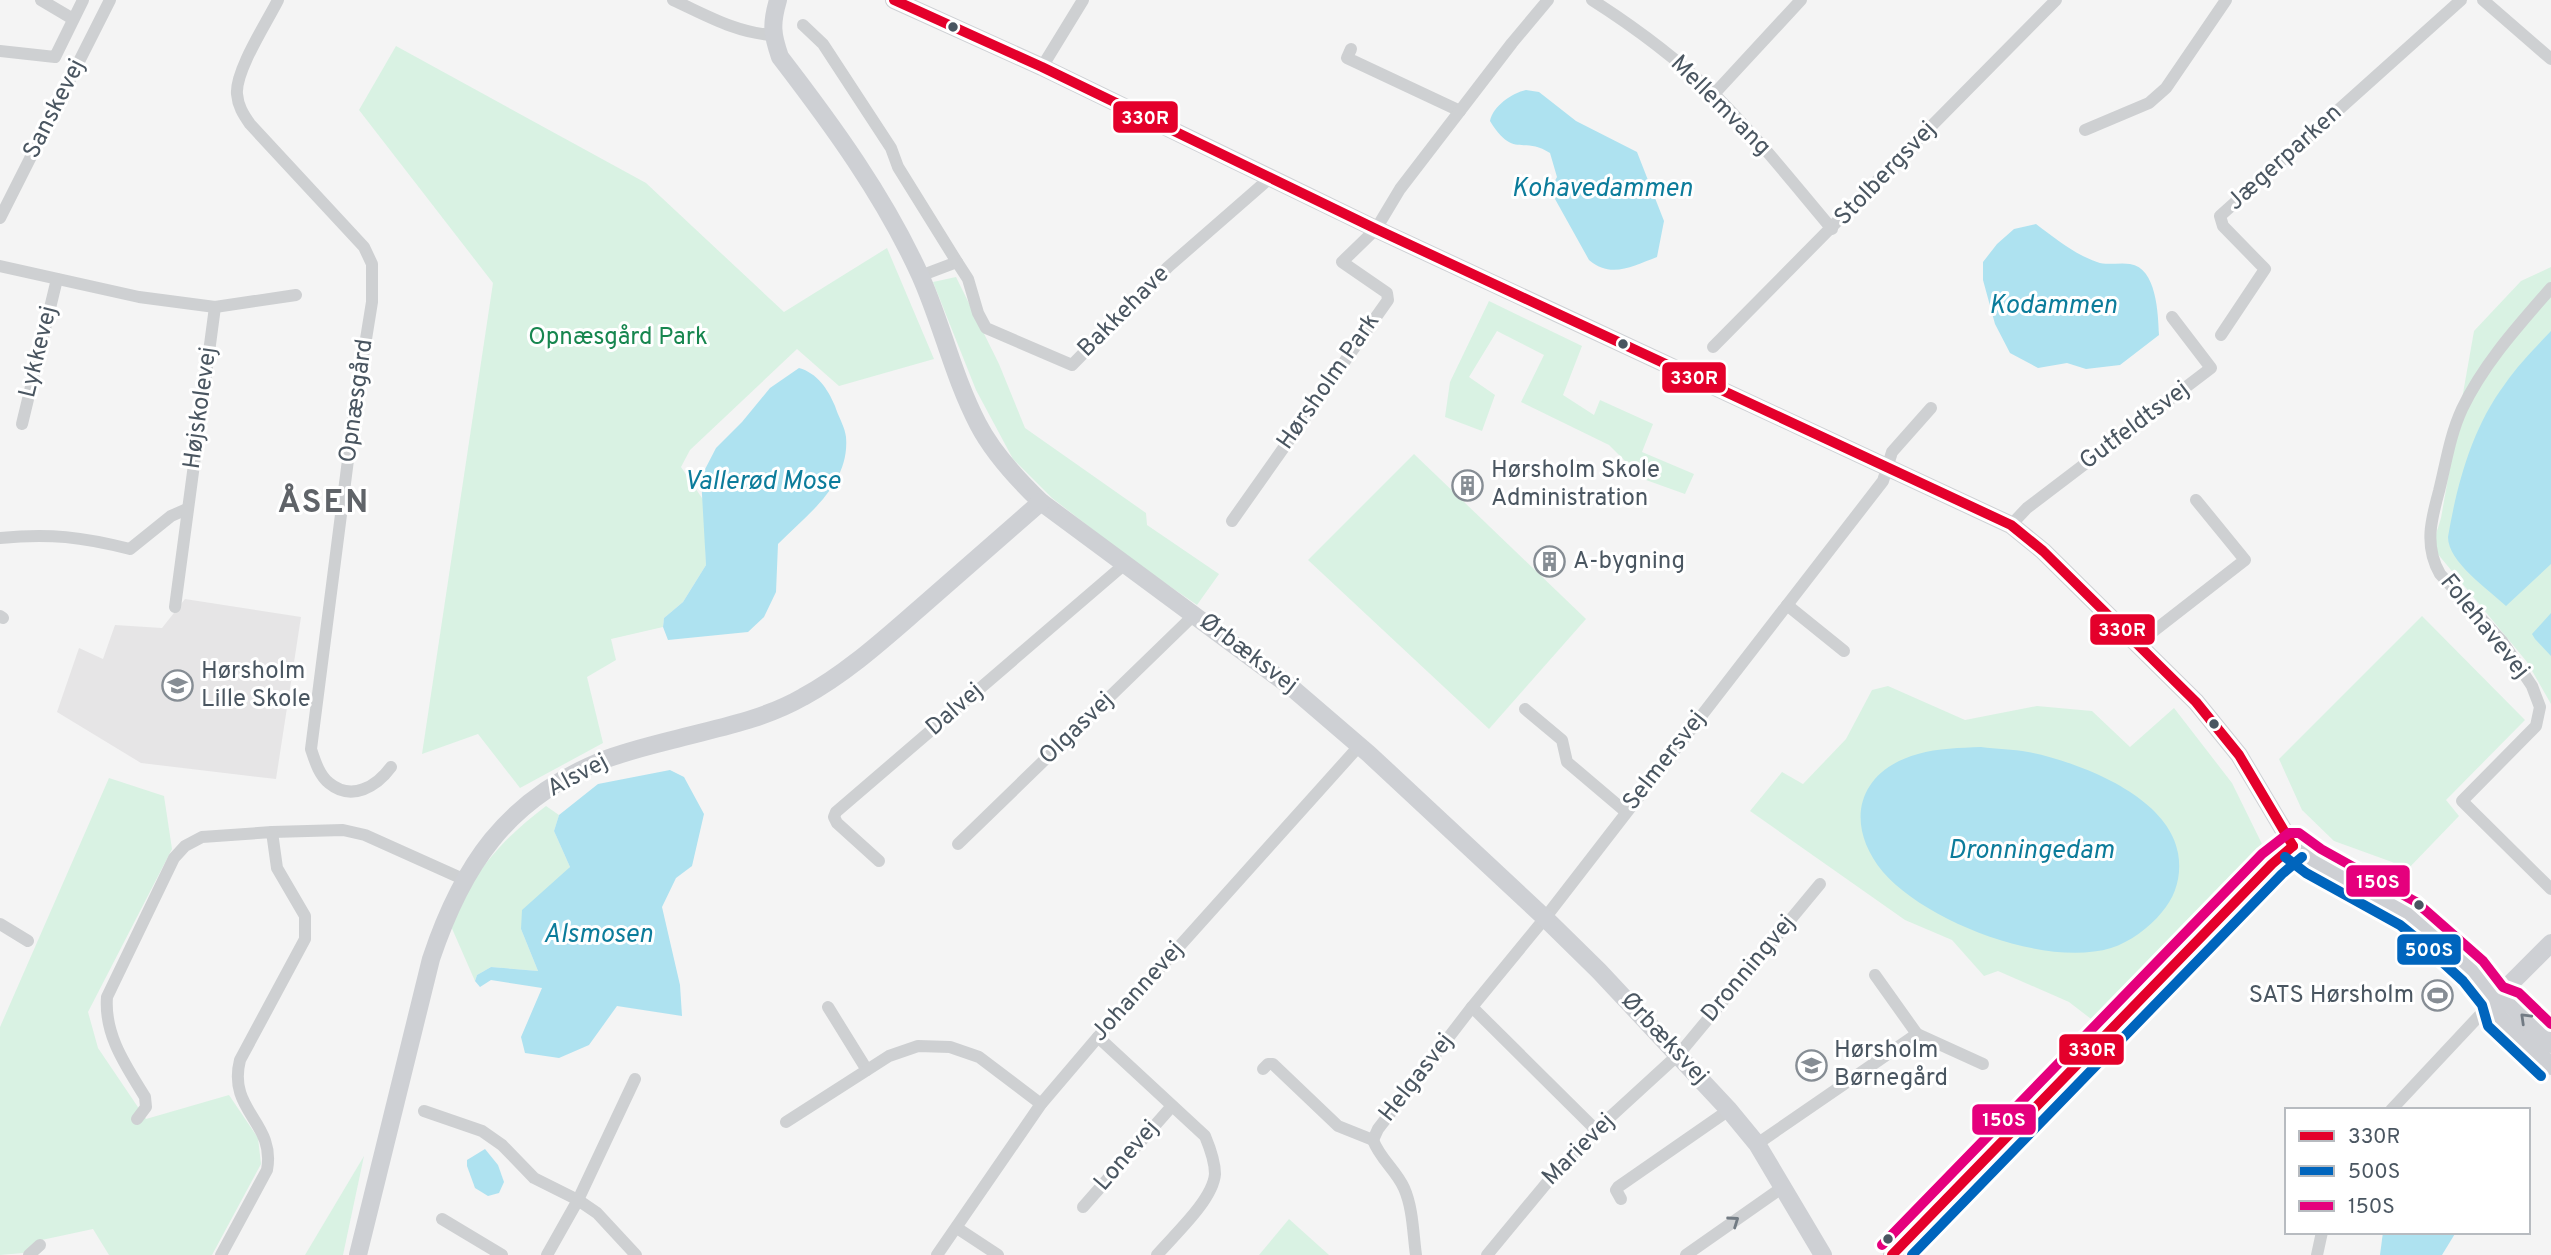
<svg xmlns="http://www.w3.org/2000/svg" width="2551" height="1255" viewBox="0 0 2551 1255" font-family="Overpass,sans-serif">
  <style>
    .education { fill: #e6e5e6 }
    .green { fill: #d9f2e3 }
    .water { fill: #aee2f0 }
    .lines { fill: none; stroke-linecap: round; stroke-linejoin: round }
    .street { stroke: #ced0d2; stroke-width: 12 }
    .secondary { stroke: #ced0d4; stroke-width: 18 }
    .bus-1-casing { stroke: #fff; stroke-width: 16 }
    .bus-2-casing { stroke: #fff; stroke-width: 16 }
    .bus-3-casing { stroke: #fff; stroke-width: 16 }
    .bus-1 { stroke: #e4002b; stroke-width: 10 }
    .bus-2 { stroke: #0065bd; stroke-width: 10 }
    .bus-3 { stroke: #e5007d; stroke-width: 10 }
    .oneway { stroke: #727b84 }
    .oneway2 { stroke: #727b83 }
    .bus-dot { fill: #4a5661; stroke: #fff; stroke-width: 2.5 }
    .labels { text-anchor: middle; dominant-baseline: central; stroke-width: 6; stroke-linejoin: round; paint-order: stroke }
    .street-label { font-size: 24px; fill: #4a5661; stroke: #fff }
    .park-label { font-size: 24px; fill: #17864f; stroke: #fff }
    .poi-label { font-size: 24px; fill: #4a5661; stroke: #fff; text-anchor: start }
    .water-label { font-size: 26px; font-style: italic; fill: #0c7c9b; stroke: #fff }
    .district-label { font-size: 32px; font-weight: bold; letter-spacing: 2px; fill: #5f6368; stroke: #fff }
    .line-badge { stroke: #fff; stroke-width: 2.5 }
    .badge-label { font-size: 19px; text-anchor: middle; font-weight: bold; fill: #fff }
  </style>
  <rect width="100%" height="100%" fill="#f4f4f4"/>
  <path class="education" d="M185 599 301 617 276 779 141 763 57 712 79 648 103 659 115 625 162 628Z"/>
  <g class="green">
    <path d="M396 46 646 183 784 312 887 248 934 359 839 386 797 349 690 450 681 467 704 501 706 565 683 602 664 618 663 627 611 639 616 660 587 677 603 743 520 788 478 734 422 754 493 283 359 110Z"/>
    <path d="M2551 267V704L2527 662 2432 547 2441 518 2474 331 2521 281Z"/>
    <path d="M956 277 999 364 1025 428 1146 513 1147 525 1219 574 1197 605 1136 563 1052 498 1013 459 976 390 933 282Z"/>
    <path d="M1489 301 1582 346 1563 395 1594 415 1600 400 1653 424 1642 452 1694 474 1685 494 1632 475 1634 470 1609 445 1521 402 1544 355 1497 331 1469 377 1495 395 1482 431 1445 417 1450 382Z"/>
    <path d="M1414 454 1586 619 1489 729 1308 560Z"/>
    <path d="M2422 616 2525 720 2446 800 2459 816 2406 871 2392 862 2334 841 2302 810 2279 759Z"/>
    <path d="M1888 686 1965 720 2037 706 2092 711 2130 747 2174 708 2232 783 2262 844 2095 1022 2069 1002 1998 971 1984 976 1952 940 1905 920 1750 811 1782 772 1803 784 1846 739 1872 690Z"/>
    <path d="M109 778 164 796 172 849 88 1012 98 1048 146 1119 229 1095 258 1138 261 1164 212 1255H109L93 1229 37 1241 23 1253 0 1255V1027Z"/>
    <path d="M546 806 559 815 554 831 570 867 521 929 538 971 491 967 477 975 475 981 450 924C475 871 500 841 546 806Z"/>
    <path d="M364 1156 343 1255H305Z"/>
    <path d="M1289 1219 1329 1255H1259Z"/>
  </g>
  <g class="water">
    <path d="M1526 90 1539 92 1576 121 1637 152 1664 221 1657 257C1633 266 1611 279 1589 260L1550 190 1557 177 1550 153C1522 135 1514 160 1490 121 1493 106 1512 93 1526 90Z"/>
    <path d="M2036 224C2056 239 2074 254 2097 262 2107 266 2119 262 2130 264 2157 268 2158 314 2159 335L2120 365 2086 369 2067 363 2038 368 2010 353 1995 324 1983 280V262L1997 244 2014 229Z"/>
    <path d="M2551 331V564L2506 606C2488 589 2448 562 2448 537 2457 484 2472 428 2505 384 2518 365 2535 348 2551 331Z"/>
    <path d="M799 368C817 373 828 389 835 406 838 416 845 427 846 437 850 484 808 514 778 544L776 592 764 617 748 632 668 640 663 627 664 618 683 602 706 565 701 477 716 448 742 422 770 388Z"/>
    <path d="M2551 613V656L2535 639 2532 634Z"/>
    <path d="M1981 747C1996 749 2013 749 2028 752 2079 762 2168 796 2178 853 2182 875 2176 896 2162 912 2149 928 2130 942 2111 948 2046 968 1926 922 1883 872 1844 825 1856 771 1918 754 1938 748 1960 748 1981 747Z"/>
    <path d="M670 770 684 777 704 814 692 866 676 878 662 907 680 985 682 1016 617 1006 589 1045 559 1058 525 1053 521 1037 542 988 491 980 480 987 475 981 477 975 491 967 538 971 521 929 522 910 570 867 554 831 559 815 598 784Z"/>
    <path d="M485 1149 498 1165 504 1182 499 1193 488 1196 475 1188 467 1166V1160Z"/>
    <path d="M2383 1232H2456L2442 1255H2380Z"/>
  </g>
  <g class="lines">
    <g class="street">
      <path d="M41 0 73 19"/>
      <path d="M278 0C267 22 235 71 237 94 238 106 243 114 250 124L364 247 372 264V302L354 413 311 749C315 761 319 775 329 783 352 802 377 786 391 767"/>
      <path d="M673 0C706 15 736 33 773 35"/>
      <path d="M1592 0C1636 28 1677 59 1715 95 1757 137 1794 184 1832 229"/>
      <path d="M2483 0 2551 59"/>
      <path d="M803 25 823 44 891 148 898 167 957 262 920 276"/>
      <path d="M1351 49 1347 58 1460 111"/>
      <path d="M0 51 55 57 83 0"/>
      <path d="M1042 67 1083 0"/>
      <path d="M1714 94 1801 0"/>
      <path d="M2085 130 2149 103 2166 88 2226 0"/>
      <path d="M0 218 110 0"/>
      <path d="M957 262 968 279 978 313 986 328 1072 365 1168 267 1270 178"/>
      <path d="M0 266 139 297 215 307 296 295"/>
      <path d="M2551 288C2518 326 2484 363 2462 409 2450 435 2446 463 2439 491 2431 520 2424 546 2440 574L2502 641 2532 686 2540 707 2536 726 2462 801 2551 889"/>
      <path d="M2221 335 2265 269 2223 226 2220 216 2461 0"/>
      <path d="M1713 347 2056 0"/>
      <path d="M22 424 57 279"/>
      <path d="M1232 521 1388 300 1387 293 1342 262 1376 229 1400 189 1512 43 1548 0"/>
      <path d="M2011 525 2027 508 2211 368 2172 317"/>
      <path d="M0 538C50 533 82 537 130 549L171 516 187 509"/>
      <path d="M1787 605 1844 651"/>
      <path d="M175 607 215 307"/>
      <path d="M0 616 3 618"/>
      <path d="M2137 644 2245 560 2196 500"/>
      <path d="M1525 709 1562 740 1567 762 1626 812"/>
      <path d="M272 832 343 830 365 835 463 879"/>
      <path d="M958 844 1195 614"/>
      <path d="M879 861 837 823 834 817 836 812 1126 563"/>
      <path d="M0 924 28 941"/>
      <path d="M828 1007 867 1070"/>
      <path d="M1472 1007 1596 1130"/>
      <path d="M1917 1034 1983 1064"/>
      <path d="M1098 1037 1205 1136C1210 1148 1215 1161 1215 1174 1213 1200 1174 1235 1157 1255"/>
      <path d="M1263 1069 1268 1064H1273L1338 1126 1373 1140"/>
      <path d="M2391 1110 2495 999"/>
      <path d="M424 1111 482 1131 502 1145 534 1178 578 1200 597 1213 636 1255"/>
      <path d="M137 1119 146 1107 145 1097C126 1066 104 1035 107 997L174 858 185 846 202 837 272 832 277 868 305 916V939L240 1060C227 1111 276 1122 267 1170L221 1255"/>
      <path d="M786 1122 889 1056 918 1046 950 1047 979 1057 1041 1104"/>
      <path d="M1373 1140 1378 1129 1472 1007 1545 918 1883 481 1892 452 1931 408"/>
      <path d="M1373 1140C1380 1159 1396 1170 1404 1188 1413 1208 1413 1234 1416 1255"/>
      <path d="M1757 1144 1917 1034 1875 975"/>
      <path d="M1621 1199 1616 1190 1618 1187 1729 1110"/>
      <path d="M1083 1207 1172 1106"/>
      <path d="M442 1219 502 1255"/>
      <path d="M957 1228 998 1255"/>
      <path d="M29 1255 40 1245"/>
      <path d="M547 1255 578 1200 635 1079"/>
      <path d="M937 1255 1041 1104 1098 1037 1360 745"/>
      <path d="M1487 1255 1555 1173 1596 1130 1679 1054 1820 884"/>
      <path d="M1686 1255 1783 1187"/>
      <path d="M2317 1255 2322 1232"/>
    </g>
    <g class="secondary">
      <path d="M778 0C771 24 772 34 780 57 833 126 884 196 920 275 942 324 953 376 978 424 993 453 1017 479 1041 502L1291 687 1369 754 1545 918 1599 971 1729 1110 1757 1144 1823 1255"/>
      <path d="M894 0 1042 67 1376 229 2011 525 2043 551 2196 702 2239 755 2293 846 2313 861 2408 913 2425 927 2473 971 2495 999 2498 1017 2551 1066"/>
      <path d="M2495 999 2551 943"/>
      <path d="M2495 999 2510 1004 2551 1044"/>
      <path d="M358 1255 431 959C462 866 506 800 601 761 624 752 648 746 672 740 717 728 763 720 803 697 847 673 884 639 921 607 961 572 1001 537 1041 502"/>
      <path d="M1892 1255 2272 864 2293 846"/>
    </g>
    <defs>
      <g id="bus-1">
        <path d="M894 0 1042 67 1376 229 2011 525 2043 551 2196 702 2239 755 2293 846"/>
        <path d="M1892 1255 2272 864 2293 846"/>
      </g>
      <g id="bus-2">
        <path d="M2285 857 2306 873 2400 925 2416 938 2463 981 2482 1005 2488 1026 2541 1076"/>
        <path d="M1912 1255 2282 874 2302 857"/>
      </g>
      <path id="bus-3" d="M1882 1245 2262 854 2289 833H2299L2321 849 2416 902 2483 961 2503 987 2519 993 2551 1024"/>
    </defs>
    <use href="#bus-1" class="bus-1-casing"/>
    <use href="#bus-2" class="bus-2-casing"/>
    <use href="#bus-3" class="bus-3-casing"/>
    <use href="#bus-1" class="bus-1"/>
    <use href="#bus-2" class="bus-2"/>
    <use href="#bus-3" class="bus-3"/>
  </g>
  <defs><path id="oneway-chevron" d="M-2-3.5L2.5 0L-2 3.5" fill="none" stroke-width="1.6" stroke-linecap="round" stroke-linejoin="round" transform="scale(1.75)"/></defs>
  <use class="oneway" href="#oneway-chevron" transform="translate(2525 1018) rotate(-136)"/>
  <use class="oneway2" href="#oneway-chevron" transform="translate(1734 1221) rotate(-35)"/>
  <defs>
    <symbol id="building-ring" viewBox="-11 -11 22 22"><circle r="9.5" fill="#fff" stroke="#868d94" stroke-width="1.5"/><path d="M-4-6H4V6H1V3H-1V6H-4ZM-2.5-4.3h1.7v1.8h-1.7ZM.8-4.3h1.7v1.8H.8ZM-2.5-1h1.7V.8h-1.7ZM.8-1h1.7V.8H.8Z" fill="#868d94"/></symbol>
    <symbol id="school-ring" viewBox="-11 -11 22 22"><circle r="9.5" fill="#fff" stroke="#868d94" stroke-width="1.5"/><path d="M0-5L7-2L0 1L-7-2ZM-4 1L0 2.5L4 1V4Q0 6-4 4Z" fill="#868d94"/></symbol>
    <symbol id="stadium-ring" viewBox="-11 -11 22 22"><circle r="9.5" fill="#fff" stroke="#868d94" stroke-width="1.5"/><path d="M0-5a6.5 5 0 1 0 0 10a6.5 5 0 1 0 0-10ZM-3.5-1.8h7v3.6h-7Z" fill="#868d94"/></symbol>
  </defs>
  <g fill-rule="evenodd">
    <use href="#building-ring" x="1450" y="468" width="35" height="35"/>
    <use href="#building-ring" x="1532" y="544" width="35" height="35"/>
    <use href="#school-ring" x="160" y="668" width="35" height="35"/>
    <use href="#stadium-ring" x="2420" y="978" width="35" height="35"/>
    <use href="#school-ring" x="1794" y="1048" width="35" height="35"/>
  </g>
  <g class="bus-dot">
    <circle cx="953" cy="27" r="6"/>
    <circle cx="1623" cy="344" r="6"/>
    <circle cx="2214" cy="724" r="6"/>
    <circle cx="2419" cy="905" r="6"/>
    <circle cx="1888" cy="1239" r="6"/>
  </g>
  <g class="labels">
    <g class="street-label">
      <text transform="translate(1720 106) rotate(45)">Mellemvang</text>
      <text transform="translate(55 109) rotate(-63)">Sanskevej</text>
      <text transform="translate(2285 158) rotate(-42)">Jægerparken</text>
      <text transform="translate(1886 174) rotate(-46)">Stolbergsvej</text>
      <text transform="translate(1124 312) rotate(-45)">Bakkehave</text>
      <text transform="translate(39 352) rotate(-76)">Lykkevej</text>
      <text transform="translate(1329 382) rotate(-55)">Hørsholm Park</text>
      <text transform="translate(357 401) rotate(-82)">Opnæsgård</text>
      <text transform="translate(201 408) rotate(-82)">Højskolevej</text>
      <text transform="translate(2135 426) rotate(-37)">Gutfeldtsvej</text>
      <text transform="translate(2484 627) rotate(51)">Folehavevej</text>
      <text transform="translate(1248 654) rotate(37)">Ørbæksvej</text>
      <text transform="translate(955 710) rotate(-41)">Dalvej</text>
      <text transform="translate(1077 729) rotate(-44)">Olgasvej</text>
      <text transform="translate(1665 761) rotate(-52)">Selmersvej</text>
      <text transform="translate(578 776) rotate(-28)">Alsvej</text>
      <text transform="translate(1749 969) rotate(-50)">Dronningvej</text>
      <text transform="translate(1138 992) rotate(-48)">Johannevej</text>
      <text transform="translate(1664 1039) rotate(47)">Ørbæksvej</text>
      <text transform="translate(1417 1078) rotate(-52)">Helgasvej</text>
      <text transform="translate(1579 1150) rotate(-45)">Marievej</text>
      <text transform="translate(1127 1156) rotate(-49)">Lonevej</text>
    </g>
    <g class="park-label">
      <text x="618" y="338">Opnæsgård Park</text>
    </g>
    <g class="poi-label">
      <text x="1491" y="471">Hørsholm Skole<tspan x="1491" dy="28">Administration</tspan></text>
      <text x="1573" y="562">A-bygning</text>
      <text x="201" y="672">Hørsholm<tspan x="201" dy="28">Lille Skole</tspan></text>
      <text x="2414" y="996" text-anchor="end">SATS Hørsholm</text>
      <text x="1834" y="1051">Hørsholm<tspan x="1834" dy="28">Børnegård</tspan></text>
    </g>
    <g class="water-label">
      <text x="1602" y="189">Kohavedammen</text>
      <text x="2053" y="306">Kodammen</text>
      <text x="762" y="482">Vallerød Mose</text>
      <text x="2031" y="851">Dronningedam</text>
      <text x="598" y="935">Alsmosen</text>
    </g>
    <g class="district-label">
      <text x="324" y="504">ÅSEN</text>
    </g>
  </g>
  <g class="line-badge">
    <rect x="1112" y="100" width="67" height="34" rx="7" fill="#e4002b"/>
    <rect x="1661" y="361" width="66" height="33" rx="7" fill="#e4002b"/>
    <rect x="2089" y="613" width="67" height="33" rx="7" fill="#e4002b"/>
    <rect x="2345" y="864" width="66" height="34" rx="7" fill="#e5007d"/>
    <rect x="2396" y="933" width="66" height="33" rx="7" fill="#0065bd"/>
    <rect x="2058" y="1033" width="67" height="33" rx="7" fill="#e4002b"/>
    <rect x="1971" y="1103" width="66" height="33" rx="7" fill="#e5007d"/>
  </g>
  <g class="badge-label">
    <text x="1145" y="124">330R</text>
    <text x="1694" y="384">330R</text>
    <text x="2122" y="636">330R</text>
    <text x="2378" y="888">150S</text>
    <text x="2429" y="956">500S</text>
    <text x="2092" y="1056">330R</text>
    <text x="2004" y="1126">150S</text>
  </g>
  <rect x="2285" y="1108" width="245" height="126" fill="#ffffff" stroke="#b7bbc0" stroke-width="2"/>
  <rect x="2299" y="1131" width="35" height="10" fill="#e4002b" stroke="#b7bbc0" stroke-width="2"/>
  <text x="2348" y="1143" font-size="21" fill="#4a5661">330R</text>
  <rect x="2299" y="1166" width="35" height="10" fill="#0065bd" stroke="#b7bbc0" stroke-width="2"/>
  <text x="2348" y="1178" font-size="21" fill="#4a5661">500S</text>
  <rect x="2299" y="1201" width="35" height="10" fill="#e5007d" stroke="#b7bbc0" stroke-width="2"/>
  <text x="2348" y="1213" font-size="21" fill="#4a5661">150S</text>
</svg>
